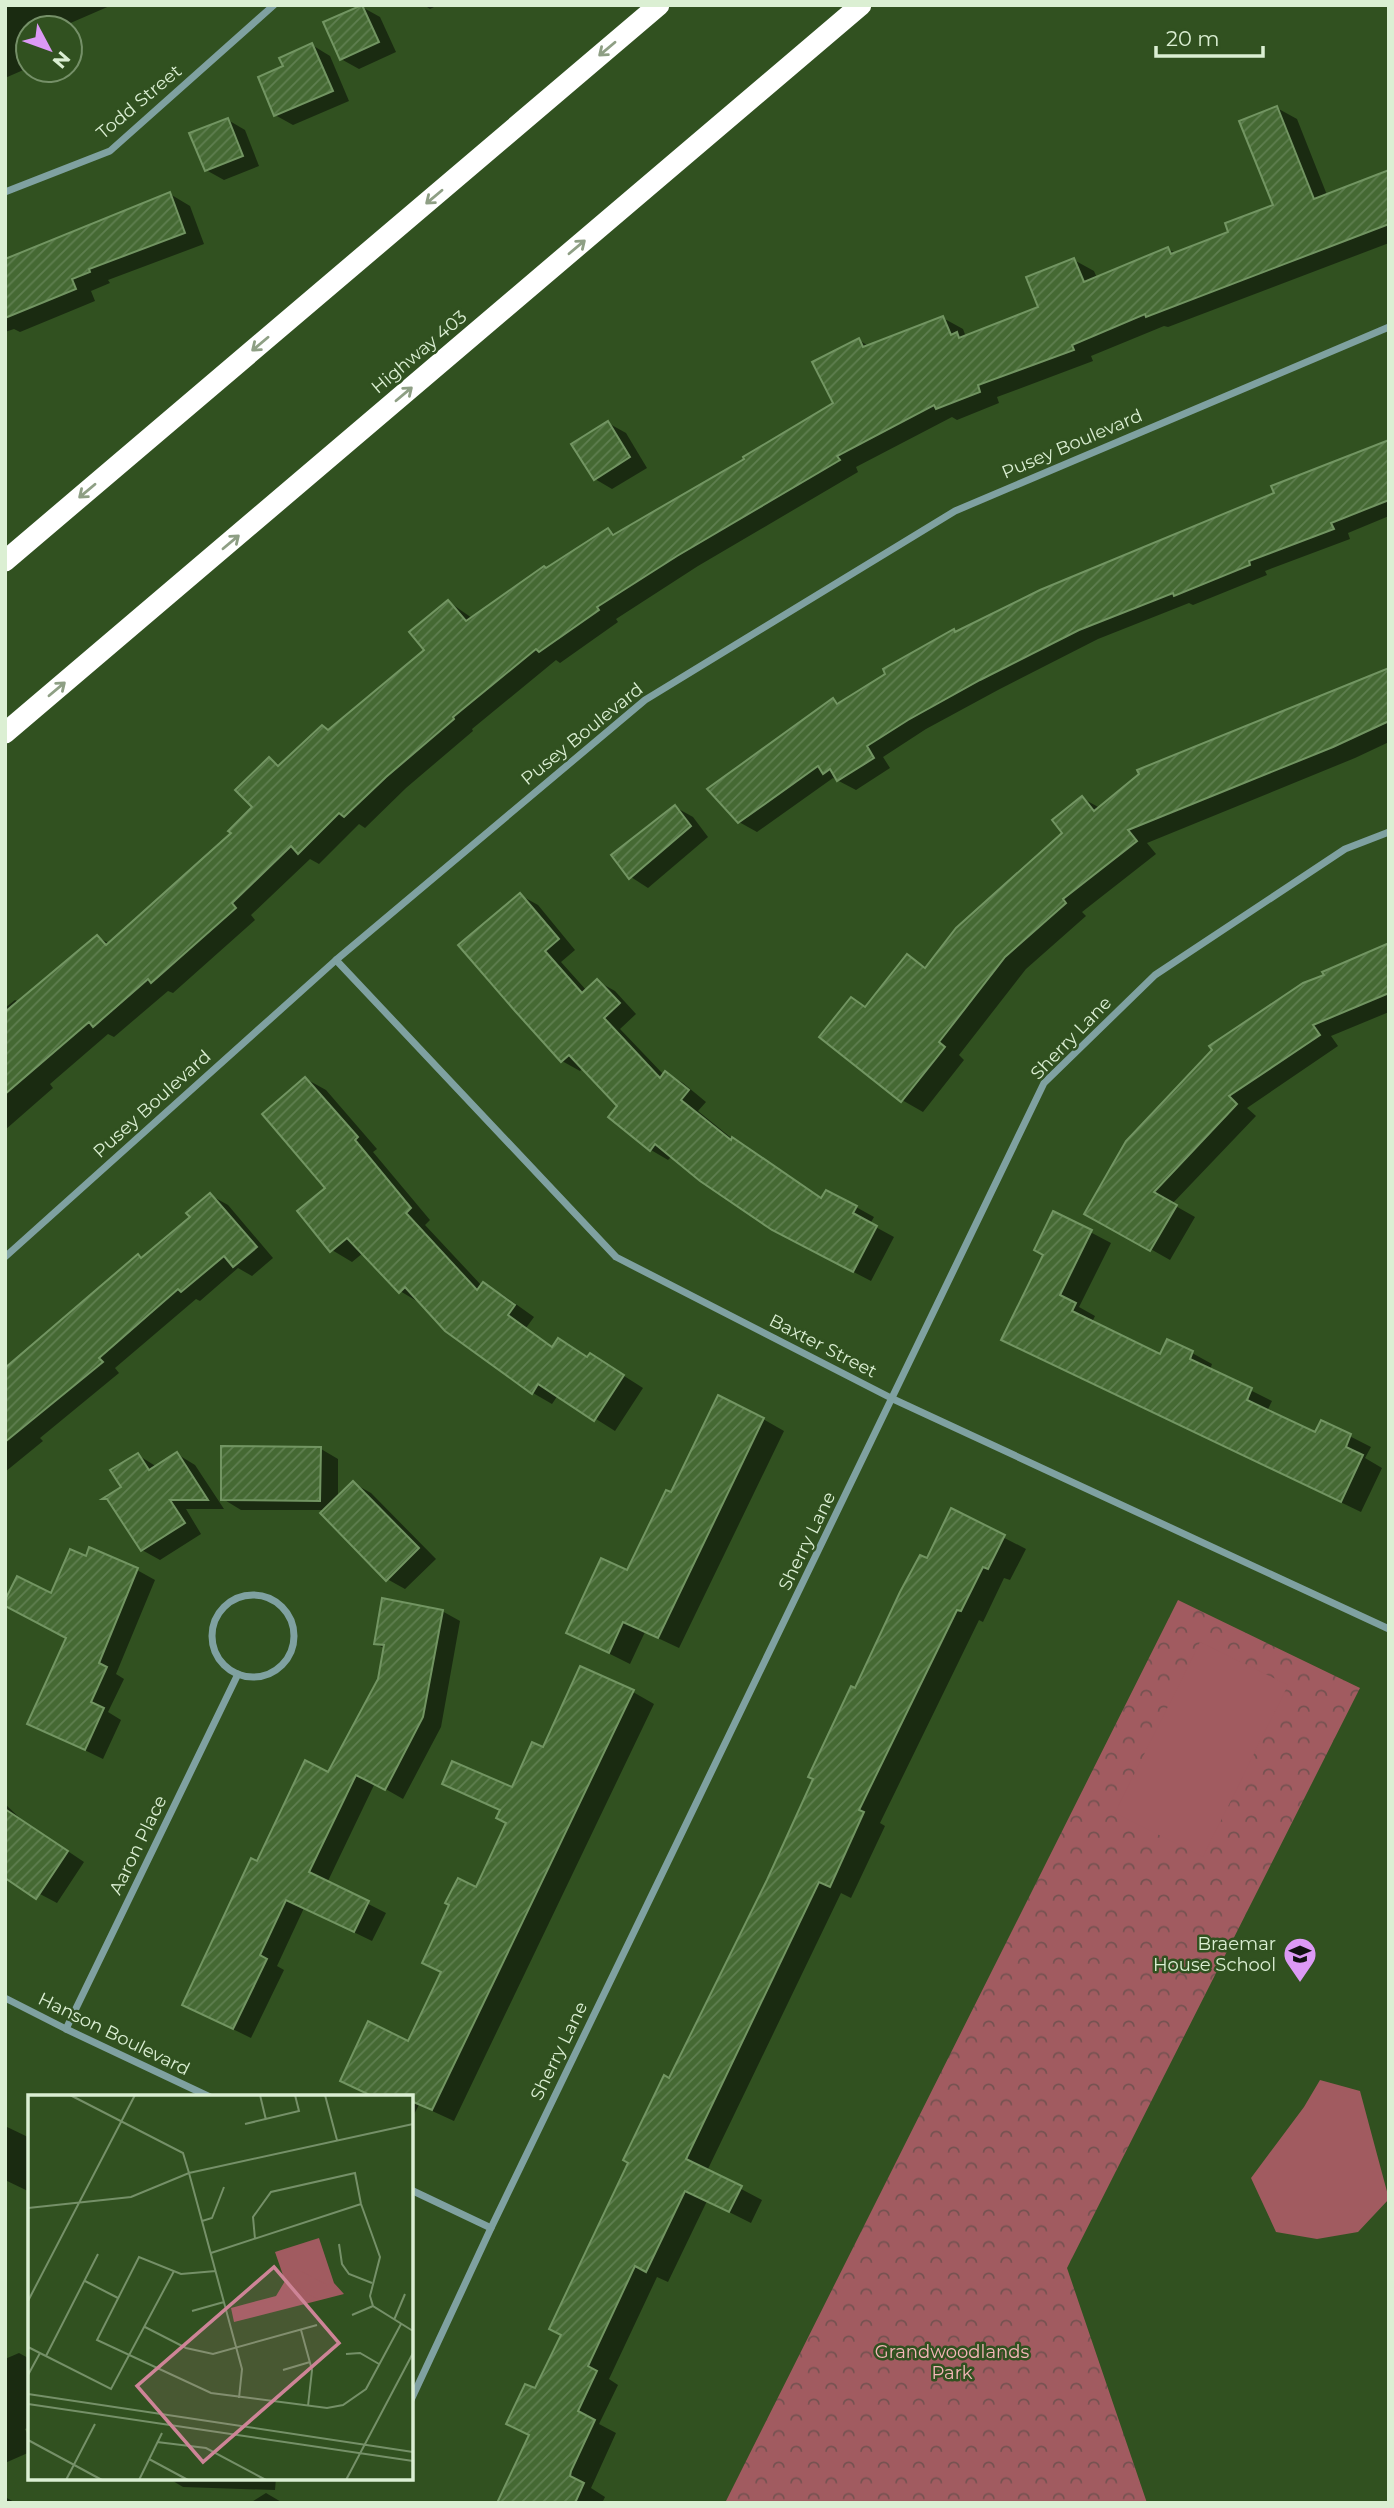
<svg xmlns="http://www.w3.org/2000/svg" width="1394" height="2508" viewBox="0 0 1394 2508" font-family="Montserrat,sans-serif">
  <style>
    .park { fill: url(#park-crowns) }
    .pitch { fill: #a15b60 }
    .shadow { fill: #0007 }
    .building { fill: url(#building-hatch); stroke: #729562; stroke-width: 2 }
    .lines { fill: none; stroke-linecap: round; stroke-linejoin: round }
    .minor { stroke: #7fa1a1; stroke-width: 7 }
    .motorway { stroke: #fff; stroke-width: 21 }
    .oneway { stroke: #8e9f84 }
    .labels { text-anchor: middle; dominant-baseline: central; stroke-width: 5; stroke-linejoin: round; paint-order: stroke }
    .street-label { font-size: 18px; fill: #dbefd3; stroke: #315120 }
    .poi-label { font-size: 18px; fill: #dbefd3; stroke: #315120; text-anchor: end }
    .park-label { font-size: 18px; fill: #f5b6b8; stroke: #315120 }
    .inset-road { fill: none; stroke: #759068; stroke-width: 2 }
    .view { fill: #ce8497; fill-opacity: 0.15; stroke: #ce8497; stroke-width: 3.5 }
    .inset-edge { fill: none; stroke: #dbefd3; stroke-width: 3.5 }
  </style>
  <defs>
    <pattern id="park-crowns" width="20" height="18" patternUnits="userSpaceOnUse" patternTransform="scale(1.75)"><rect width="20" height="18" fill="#a15b60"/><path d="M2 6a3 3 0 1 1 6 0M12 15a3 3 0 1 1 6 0" fill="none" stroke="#765251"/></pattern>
    <pattern id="building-hatch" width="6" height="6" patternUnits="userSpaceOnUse" patternTransform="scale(1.75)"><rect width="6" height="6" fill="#456933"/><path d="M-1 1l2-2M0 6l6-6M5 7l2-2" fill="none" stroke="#5f7f50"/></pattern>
  </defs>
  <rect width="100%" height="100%" fill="#315120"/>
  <path class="park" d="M1178 1600 1360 1688 1067 2268 1147 2503H725Z"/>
  <g class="pitch">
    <path d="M1200 1642 1288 1685 1203 1857 1115 1813Z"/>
    <path d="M1320 2080 1360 2091 1389 2199 1358 2232 1317 2239 1276 2232 1251 2178 1304 2107Z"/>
  </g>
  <g class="shadow">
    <path d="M5 5H112L59 28H28V41L23 43 28 56V68L5 78Z"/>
    <path d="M424 5H438L430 9Z"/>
    <path d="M362 7 380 17 396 52 359 69 341 59Z"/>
    <path d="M312 45 330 56 349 101 293 125 275 115 285 67Z"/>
    <path d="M1277 108 1297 119 1327 195 1380 175 1379 173 1389 169V243L1168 327 1164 326 1091 356 1093 361 997 397 999 403 957 420 952 417 856 467 858 472 698 566 616 619 618 622 560 663 556 660 472 729 473 731 406 788 365 828 359 824 319 864 310 859 251 915 255 920 173 993 168 991 114 1037 108 1034 50 1084 53 1088 5 1130V1008L15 1000 19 1002 98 937 110 944 233 833 255 807 270 759 281 766 330 731 426 651 449 602 472 618 608 530 617 535 747 460 836 404 859 340 870 347 943 318 963 329 966 337 1040 308 1074 260 1094 271 1097 278 1168 249 1176 253 1230 233 1276 206Z"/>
    <path d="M228 120 245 130 259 166 224 180 206 170Z"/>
    <path d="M170 194 190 206 204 244 108 280 110 283 91 291 95 301 20 332 14 329 5 332V264Z"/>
    <path d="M608 423 626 433 647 468 612 489 595 479Z"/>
    <path d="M1389 442V516L1348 533 1350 539 1265 571 1267 575 1193 605 1189 603 1098 639 998 690 926 729 883 757 890 768 856 790 833 778 757 832 739 822 834 700 840 704 954 631 957 633 1276 494Z"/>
    <path d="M1389 670V742L1355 758 1147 843 1156 854 1082 912 1086 916 1026 969 959 1055 964 1060 923 1112 902 1100 852 999 867 1008 908 956 928 968 1064 833 1082 798 1100 808Z"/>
    <path d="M675 807 693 817 708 837 648 888 631 877Z"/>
    <path d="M520 895 538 905 575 950 561 962 587 991 597 981 615 991 636 1014 620 1029 664 1075 666 1073 683 1083 706 1102 698 1111 735 1141 823 1199 856 1207 874 1217 870 1224 894 1237 871 1281 792 1240 672 1156 668 1160 651 1150 611 1116 619 1106 584 1067 580 1071 562 1061Z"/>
    <path d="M1389 945V1012L1331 1036 1338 1046 1247 1108 1256 1116 1172 1204 1195 1217 1170 1260 1087 1213Z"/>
    <path d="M306 1079 326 1090 377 1149 373 1152 430 1220 425 1225 482 1286 484 1284 503 1295 534 1317 526 1328 554 1348 610 1367 643 1388 615 1431 558 1395 552 1404 533 1393 420 1303 400 1291 363 1253 352 1262 332 1250 328 1188Z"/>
    <path d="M210 1195 228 1205 273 1258 252 1276 238 1268 200 1301 196 1299 115 1368 119 1373 40 1438 43 1441 5 1472V1370L192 1217Z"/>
    <path d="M1054 1213 1111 1243 1079 1307 1095 1316 1092 1322 1160 1356 1192 1353 1212 1364 1210 1370 1272 1401 1267 1411 1316 1434 1322 1422 1371 1447 1365 1458 1382 1468 1361 1512 1004 1340 1045 1255Z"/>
    <path d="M763 1419 784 1431 679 1648 645 1632 630 1664 568 1633 628 1572 672 1495Z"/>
    <path d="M321 1449 338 1459V1498L353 1483 371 1493 436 1559 405 1589 387 1579 326 1510H241L223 1499Z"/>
    <path d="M177 1454 195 1465 224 1509H186L201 1534 160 1560 142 1550 112 1503 106 1499 123 1488 138 1455 157 1467Z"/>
    <path d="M952 1511 1026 1549 1010 1580 1004 1578 983 1622 979 1620 880 1823 885 1826 851 1898 841 1893 707 2171 762 2200 751 2223 707 2201 668 2282 657 2277 609 2379 618 2385 599 2424 616 2433 591 2488 605 2497 602 2503H499L531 2436 508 2423 536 2391 563 2335 670 2080 768 1881 856 1691 927 1561Z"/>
    <path d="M87 1558 137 1570 155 1580 116 1674 124 1679 108 1712 121 1720 103 1759 29 1723 68 1638Z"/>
    <path d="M442 1611 460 1621 441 1727 403 1799 375 1783 327 1883 386 1913 372 1941 304 1908 277 1966 284 1970 251 2038 202 2014 258 1863 329 1774 380 1679 385 1649 375 1643Z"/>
    <path d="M633 1692 654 1704 454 2121 419 2105 413 2116 411 2115V2097H373L342 2080 409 2043 443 1973 476 1889 507 1823 501 1811 444 1783 513 1789 544 1750Z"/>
    <path d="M5 1804 23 1821 84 1862 57 1903 40 1894 38 1896 5 1876Z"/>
    <path d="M5 2126 30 2138V2192L5 2180Z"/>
    <path d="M19 2353 30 2359V2427L25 2429 30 2439V2452L5 2463V2359Z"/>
    <path d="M168 2478H276L275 2490 183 2487Z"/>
    <path d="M266 2493 283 2503H250Z"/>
    <path d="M5 2497 16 2503H5Z"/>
  </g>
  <g class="building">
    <path d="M362 5 379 42 340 60 323 22Z"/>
    <path d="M312 43 333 91 274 116 258 77 283 66 279 58Z"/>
    <path d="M1277 106 1314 199 1389 170V224L1146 317 1145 314 1072 345 1074 350 978 385 980 392 936 409 934 405 837 456 840 460 677 556 597 607 599 610 539 652 536 649 453 717 454 719 386 777 344 817 339 813 298 854 291 846 232 903 236 908 151 983 148 979 93 1027 89 1022 5 1094V1012L97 935 106 945 231 833 228 831 252 807 235 790 269 757 278 766 322 725 328 730 424 650 409 632 448 600 466 621 544 566 546 568 608 528 613 535 744 459 743 457 833 403 812 362 859 338 863 347 943 316 951 335 957 332 959 338 1038 307 1026 277 1074 258 1084 282 1168 247 1171 254 1228 232 1225 223 1273 205 1239 121Z"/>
    <path d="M228 118 243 156 205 171 189 133Z"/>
    <path d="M170 192 185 233 89 269 90 272 72 279 76 289 5 318V259Z"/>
    <path d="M608 421 630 457 594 480 571 444Z"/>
    <path d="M1389 440V500L1331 523 1334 529 1249 561 1250 565 1174 596 1173 593 1079 630 980 680 908 720 867 746 874 758 837 781 830 769 823 774 818 766 738 823 707 789 833 698 837 704 885 674 883 669 954 629 955 632 1040 590 1274 493 1271 486Z"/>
    <path d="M1389 668V721L1333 747 1128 830 1137 841 1063 899 1066 903 1005 957 939 1042 945 1047 901 1102 819 1037 851 997 865 1007 907 954 925 968 956 928 1062 833 1052 820 1082 796 1094 811 1139 774 1137 770Z"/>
    <path d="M675 805 691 826 629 879 611 855Z"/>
    <path d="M520 893 559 939 545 951 582 993 597 979 620 1003 604 1018 660 1078 665 1071 689 1090 681 1100 731 1140 732 1137 821 1198 826 1190 857 1206 853 1213 877 1226 853 1272 772 1230 700 1181 655 1144 650 1151 608 1117 617 1106 569 1055 561 1062 515 1011 458 945Z"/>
    <path d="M1389 943V993L1313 1025 1320 1035 1229 1096 1237 1104 1154 1192 1177 1205 1150 1251 1084 1214 1126 1141 1212 1050 1209 1046 1303 983 1324 975 1322 972Z"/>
    <path d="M305 1077 358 1137 355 1140 411 1208 406 1213 477 1290 483 1282 515 1305 508 1315 552 1347 558 1338 587 1357 590 1353 624 1375 594 1421 538 1384 532 1394 445 1331 405 1287 399 1293 347 1238 330 1252 297 1211 325 1188 262 1114Z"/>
    <path d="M210 1193 257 1247 233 1267 224 1256 181 1292 178 1289 99 1358 103 1362 5 1442V1368L138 1254 141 1258 190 1217 186 1213Z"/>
    <path d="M1053 1211 1092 1230 1060 1295 1076 1303 1072 1311 1160 1354 1167 1339 1193 1351 1190 1359 1252 1388 1247 1400 1315 1432 1321 1420 1351 1434 1346 1447 1363 1455 1341 1502 1001 1340 1043 1255 1034 1250Z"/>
    <path d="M718 1395 764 1418 658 1638 623 1622 609 1653 566 1633 601 1558 627 1570 666 1490 671 1492Z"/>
    <path d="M221 1446 321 1447 320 1501 221 1500Z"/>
    <path d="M177 1452 208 1500H170L185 1523 141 1551 107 1499H102L121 1487 110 1470 138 1453 149 1470Z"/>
    <path d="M353 1481 419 1548 386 1581 320 1513Z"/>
    <path d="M951 1508 1005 1535 988 1569 983 1567 961 1611 957 1610 859 1810 864 1812 830 1887 819 1882 686 2159 742 2186 729 2212 685 2191 646 2272 635 2266 588 2366 597 2371 578 2411 595 2420 571 2471 570 2476 584 2483 575 2503H497L529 2435 506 2424 525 2384 535 2388 561 2335 549 2329 628 2163 623 2160 664 2075 669 2078 767 1880 813 1779 808 1777 851 1686 855 1688 900 1592 920 1555 927 1558Z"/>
    <path d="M89 1547 138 1568 99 1663 107 1667 91 1702 104 1708 85 1750 27 1724 66 1638 5 1606V1600L17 1576 51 1593 70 1549 86 1556Z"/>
    <path d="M382 1598 443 1610 423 1717 385 1790 356 1775 309 1872 369 1901 354 1932 286 1900 260 1955 267 1959 233 2029 182 2005 251 1858 257 1861 305 1760 328 1772 378 1679 384 1645 374 1644Z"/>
    <path d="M580 1666 634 1690 432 2110 411 2101V2097H374L340 2081 368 2021 408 2041 441 1972 422 1963 449 1905 445 1903 458 1878 476 1887 506 1823 496 1818 500 1810 442 1784 452 1761 512 1787 532 1742 543 1747Z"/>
    <path d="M5 1809 68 1851 36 1899 5 1878Z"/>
  </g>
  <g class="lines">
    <g class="minor">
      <path d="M5 192 110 151 274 5"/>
      <path d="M336 960 616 1257 893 1399 1389 1629"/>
      <path d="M5 1257 336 960 645 700 955 511 1389 327"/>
      <circle cx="253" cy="1636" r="41"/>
      <path d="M5 1998 66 2029 210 2097"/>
      <path d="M66 2029 238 1674"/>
      <path d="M411 2190 491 2228"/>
      <path d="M411 2400 491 2228 1044 1083 1155 975 1345 849 1389 832"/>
    </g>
    <g class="motorway">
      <path d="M5 561 659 5"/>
      <path d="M5 733 861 5"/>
    </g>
  </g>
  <defs><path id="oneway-shaft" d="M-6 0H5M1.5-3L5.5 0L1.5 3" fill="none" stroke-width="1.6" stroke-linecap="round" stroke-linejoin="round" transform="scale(1.75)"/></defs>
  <g class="oneway">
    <use href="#oneway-shaft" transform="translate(607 49) rotate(140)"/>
    <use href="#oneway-shaft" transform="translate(434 197) rotate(140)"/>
    <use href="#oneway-shaft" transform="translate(577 247) rotate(-40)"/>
    <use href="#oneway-shaft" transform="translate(260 344) rotate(140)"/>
    <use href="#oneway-shaft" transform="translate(404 394) rotate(-40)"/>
    <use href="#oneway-shaft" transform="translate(87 491) rotate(140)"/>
    <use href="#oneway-shaft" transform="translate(231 542) rotate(-40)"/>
    <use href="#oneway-shaft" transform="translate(57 689) rotate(-40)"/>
  </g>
  <defs>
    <symbol id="school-pin" viewBox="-11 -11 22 30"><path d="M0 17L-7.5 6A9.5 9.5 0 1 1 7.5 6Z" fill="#dc99f5" stroke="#315120"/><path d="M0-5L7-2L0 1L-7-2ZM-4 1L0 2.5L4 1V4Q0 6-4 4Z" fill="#111"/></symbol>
  </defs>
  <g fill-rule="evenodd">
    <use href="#school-pin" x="1281" y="1935" width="38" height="52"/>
  </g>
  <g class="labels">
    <g class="street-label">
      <text transform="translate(139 102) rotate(-40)">Todd Street</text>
      <text transform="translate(419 352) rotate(-40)">Highway 403</text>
      <text transform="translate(1072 444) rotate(-23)">Pusey Boulevard</text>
      <text transform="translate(582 734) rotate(-39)">Pusey Boulevard</text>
      <text transform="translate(1071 1038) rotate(-46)">Sherry Lane</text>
      <text transform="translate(152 1104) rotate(-42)">Pusey Boulevard</text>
      <text transform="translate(823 1346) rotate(27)">Baxter Street</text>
      <text transform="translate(807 1541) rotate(-64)">Sherry Lane</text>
      <text transform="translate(138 1845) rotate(-64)">Aaron Place</text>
      <text transform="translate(114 2034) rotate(26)">Hanson Boulevard</text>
      <text transform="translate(559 2051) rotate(-64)">Sherry Lane</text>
    </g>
    <g class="poi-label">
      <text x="1276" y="1944">Braemar<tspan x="1276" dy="21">House School</tspan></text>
    </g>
    <g class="park-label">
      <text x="952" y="2352">Grandwoodlands<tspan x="952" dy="21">Park</tspan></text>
    </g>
  </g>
  <g transform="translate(28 2095)">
    <rect width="385" height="385" fill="#315120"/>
    <path d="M291 143 306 188 316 199 206 227 203 213 248 201 257 186 247 157Z" fill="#a15b60"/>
    <path d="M271 175 299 190 291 205 263 190Z" fill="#a15b60"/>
    <path class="inset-road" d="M42 0 155 58 161 78M232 0 238 25M297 0 309 45M93 27 107 0M217 29 271 16 267 0M161 78 214 274 211 303M333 109 352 162 342 201 345 211 385 236M0 113 103 102 161 78 385 29M174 126 184 123 196 92M227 144 225 122 243 97 327 78 333 109M311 149 314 169 321 179 344 188M183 158 333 109M188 176 153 179 111 162 69 245 183 298 299 313 315 310 338 294 373 229M57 186 90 203M0 206 93 27M164 216 196 207M324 220 345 211M366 225 377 199M117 232 158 253 185 259 289 230M273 235 284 275 280 311M0 252 83 294 146 176M318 259 332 258 351 269M18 261 70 159M255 275 282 267M0 280 12 258M0 299 385 357M0 309 385 366M0 345 74 385M129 347 178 353 238 385M121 364 160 385M38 385 67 329M111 385 134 338M318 385 385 258"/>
    <path class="view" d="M246 172 311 248 175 367 109 291Z"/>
    <rect width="385" height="385" class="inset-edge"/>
  </g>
  <rect width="1394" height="2508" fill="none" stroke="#dbefd3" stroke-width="14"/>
  <g transform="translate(49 49) rotate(131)"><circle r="33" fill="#315120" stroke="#759068" stroke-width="2"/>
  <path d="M0-5L12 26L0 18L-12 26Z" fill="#dc99f5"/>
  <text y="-10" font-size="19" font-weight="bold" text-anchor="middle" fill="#dbefd3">N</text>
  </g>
  <path d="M1156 46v10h107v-10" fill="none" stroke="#dbefd3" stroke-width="3.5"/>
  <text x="1166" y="46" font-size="21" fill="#dbefd3" stroke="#315120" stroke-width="5" paint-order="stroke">20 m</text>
</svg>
